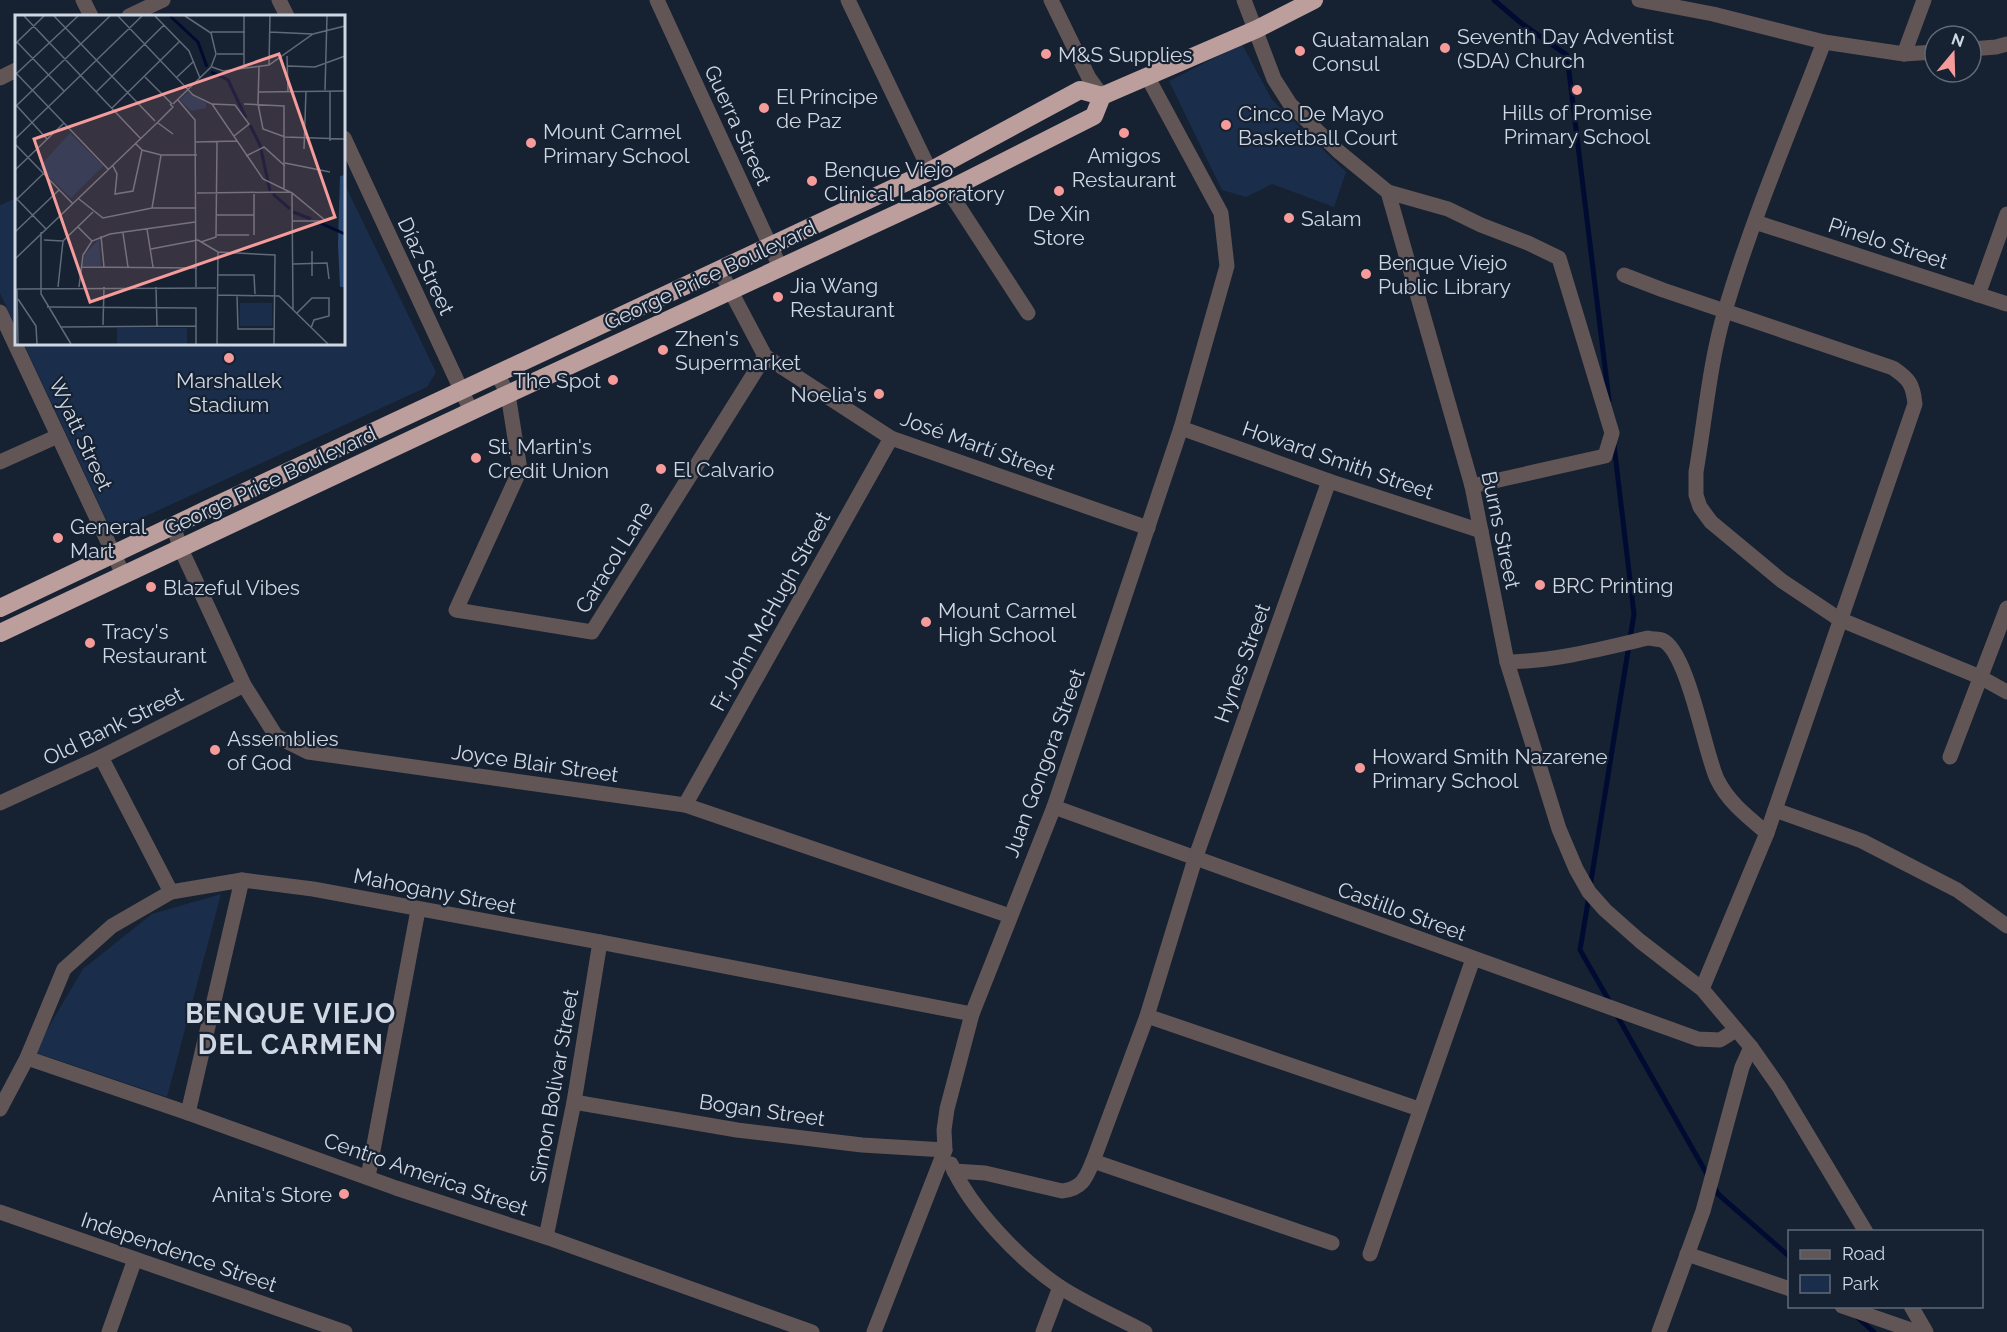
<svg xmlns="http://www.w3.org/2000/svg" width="2007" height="1332" viewBox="0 0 2007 1332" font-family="Raleway,sans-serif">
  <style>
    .green { fill: #1a2e4c }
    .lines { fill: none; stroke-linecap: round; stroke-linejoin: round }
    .stream { stroke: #000b31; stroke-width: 5 }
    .minor { stroke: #625555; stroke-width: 15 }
    .highway { stroke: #bc9e9d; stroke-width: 18 }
    .poi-dot { fill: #f59b99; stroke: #162132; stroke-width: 2 }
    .labels { text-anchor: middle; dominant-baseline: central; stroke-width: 4.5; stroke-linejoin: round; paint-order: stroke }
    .poi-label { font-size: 21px; fill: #cfd7e2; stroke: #162132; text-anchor: start }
    .street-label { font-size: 21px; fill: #cfd7e2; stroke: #162132 }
    .district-label { font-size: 27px; font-weight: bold; letter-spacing: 1.5px; fill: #cfd7e2; stroke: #162132 }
    .inset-river { fill: none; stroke: #000b31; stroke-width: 3 }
    .inset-road { fill: none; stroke: #606a78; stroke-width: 1.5 }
    .view { fill: #f59b99; fill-opacity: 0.15; stroke: #f59b99; stroke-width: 3 }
    .inset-edge { fill: none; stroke: #cfd7e2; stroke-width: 3 }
  </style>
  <rect width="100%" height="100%" fill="#162132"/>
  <g class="green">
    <path d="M1242 44 1272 100 1346 172 1334 207 1272 184 1246 197 1222 190 1169 81Z"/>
    <path d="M344 183 436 372 427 387 122 527 107 521 24 344H344Z"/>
    <path d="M16 198V328L0 293V205Z"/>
    <path d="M221 894 167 1097 34 1052 83 969 152 914Z"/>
  </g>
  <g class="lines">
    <g class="stream">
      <path d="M1494 0 1521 23 1567 55 1609 400"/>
      <path d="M1590 887 1634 614 1614 445"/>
      <path d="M1589 896 1580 950 1611 1004"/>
      <path d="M1615 1012 1708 1176"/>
      <path d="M1713 1184 1718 1194 1790 1257"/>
      <path d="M1857 1317 1874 1332"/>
    </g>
    <g class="minor">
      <path d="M83 0 91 16"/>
      <path d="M279 0 287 16"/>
      <path d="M657 0 780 267"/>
      <path d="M848 0 930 171"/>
      <path d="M1051 0 1089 78 1102 96"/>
      <path d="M1244 0 1274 79 1290 104 1338 151 1388 192 1472 486 1507 662 1559 829 1576 869 1589 892 1605 910 1640 941 1702 989 1751 1047 1779 1087 1866 1232"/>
      <path d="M1639 0 1713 14 1824 42 1904 54 1935 52"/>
      <path d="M129 16 163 0"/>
      <path d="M1824 42C1790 131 1752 219 1725 311 1710 360 1705 420 1696 472V495L1700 507 1711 522 1782 581 1839 619 1980 677 2007 692"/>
      <path d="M1971 49 1996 47 2007 44"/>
      <path d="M1904 54 1924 0"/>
      <path d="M0 78 16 70"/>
      <path d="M344 138 471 411"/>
      <path d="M948 190 1028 313"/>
      <path d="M1388 192 1448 209 1481 225 1528 243 1559 258 1612 433 1605 456 1472 486"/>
      <path d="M1755 222 2007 304"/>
      <path d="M719 269 765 356 891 438 1148 528"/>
      <path d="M1624 275 1663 290 1893 368C1909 379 1913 384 1915 404L1767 833 1702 989"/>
      <path d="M1978 295 2007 214"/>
      <path d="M0 312 123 574"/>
      <path d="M497 374 508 394 520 470 456 610 592 632 765 356"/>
      <path d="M1181 428 1329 481 1481 531"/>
      <path d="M0 462 58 436"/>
      <path d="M173 525 180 547 244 685 276 736 308 752 685 805 1010 916"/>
      <path d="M1507 662C1555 661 1601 649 1648 638 1652 639 1658 639 1662 640 1688 651 1705 754 1717 779 1728 802 1748 817 1767 833"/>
      <path d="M101 757 171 892"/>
      <path d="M1950 757 2007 608"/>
      <path d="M0 803 101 757 244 685"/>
      <path d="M685 805 891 438"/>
      <path d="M1054 807 1698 1039 1720 1040 1736 1030"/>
      <path d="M1775 810 1862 841 1893 857 1957 890 2007 926"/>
      <path d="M1147 1016 1419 1109"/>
      <path d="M27 1058 188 1113 396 1188 546 1237 812 1332"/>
      <path d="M574 1102 737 1130 862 1145 945 1150"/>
      <path d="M0 1109 27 1058 64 969 112 926 171 892 242 880 313 889 600 942 972 1014"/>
      <path d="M188 1113 242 880"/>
      <path d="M1093 1161 1332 1243"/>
      <path d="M951 1164C970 1208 1020 1260 1060 1287 1086 1304 1117 1317 1145 1332"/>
      <path d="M954 1171 985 1173 1062 1191C1082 1189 1086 1178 1093 1161L1147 1016 1195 859 1329 481"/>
      <path d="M368 1177 418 910"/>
      <path d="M0 1212 345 1332"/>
      <path d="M546 1237 574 1102 600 942"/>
      <path d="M1370 1254 1473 959"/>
      <path d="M1687 1254 1790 1289"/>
      <path d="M1842 1306 1917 1332"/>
      <path d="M1911 1306 1926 1332"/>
      <path d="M109 1332 135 1259"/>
      <path d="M874 1332 945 1150 944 1130 947 1109 972 1014 1054 807 1181 428 1227 266 1221 213 1147 76"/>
      <path d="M1043 1332 1060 1287"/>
      <path d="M1659 1332 1703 1211 1742 1067 1751 1047"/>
    </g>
    <g class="highway">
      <path d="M1102 96 1257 29 1314 0"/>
      <path d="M0 608 206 510 930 171 1080 90 1102 96 1094 116 948 190 508 394 0 633"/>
    </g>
  </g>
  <g class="poi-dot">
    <circle cx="1445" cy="48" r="6"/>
    <circle cx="1300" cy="51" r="6"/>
    <circle cx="1046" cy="54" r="6"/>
    <circle cx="1577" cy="90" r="6"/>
    <circle cx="764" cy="108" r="6"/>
    <circle cx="1226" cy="125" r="6"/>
    <circle cx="1124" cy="133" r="6"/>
    <circle cx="531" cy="143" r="6"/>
    <circle cx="812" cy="181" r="6"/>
    <circle cx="1059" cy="191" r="6"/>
    <circle cx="1289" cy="218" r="6"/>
    <circle cx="1366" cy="274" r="6"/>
    <circle cx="778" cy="297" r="6"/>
    <circle cx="663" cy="350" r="6"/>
    <circle cx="229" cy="358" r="6"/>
    <circle cx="613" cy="380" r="6"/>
    <circle cx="879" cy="394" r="6"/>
    <circle cx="476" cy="458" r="6"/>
    <circle cx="661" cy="469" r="6"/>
    <circle cx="58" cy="538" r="6"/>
    <circle cx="1540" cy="585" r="6"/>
    <circle cx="151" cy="587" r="6"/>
    <circle cx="926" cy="622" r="6"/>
    <circle cx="90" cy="643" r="6"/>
    <circle cx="215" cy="750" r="6"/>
    <circle cx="1360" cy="768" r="6"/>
    <circle cx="344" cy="1194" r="6"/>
  </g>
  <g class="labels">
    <g class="poi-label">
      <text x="1457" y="36">Seventh Day Adventist<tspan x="1457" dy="24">(SDA) Church</tspan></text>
      <text x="1312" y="39">Guatamalan<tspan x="1312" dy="24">Consul</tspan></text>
      <text x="1058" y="54">M&amp;S Supplies</text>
      <text x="776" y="96">El Príncipe<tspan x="776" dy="24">de Paz</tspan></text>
      <text x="1577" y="112" text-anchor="middle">Hills of Promise<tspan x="1577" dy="24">Primary School</tspan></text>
      <text x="1238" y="113">Cinco De Mayo<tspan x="1238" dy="24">Basketball Court</tspan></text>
      <text x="543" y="131">Mount Carmel<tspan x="543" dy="24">Primary School</tspan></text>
      <text x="1124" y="155" text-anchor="middle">Amigos<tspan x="1124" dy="24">Restaurant</tspan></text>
      <text x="824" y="169">Benque Viejo<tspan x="824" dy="24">Clinical Laboratory</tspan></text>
      <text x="1059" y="213" text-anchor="middle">De Xin<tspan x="1059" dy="24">Store</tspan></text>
      <text x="1301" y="218">Salam</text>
      <text x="1378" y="262">Benque Viejo<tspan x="1378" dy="24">Public Library</tspan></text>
      <text x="790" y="285">Jia Wang<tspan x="790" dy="24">Restaurant</tspan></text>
      <text x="675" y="338">Zhen's<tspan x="675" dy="24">Supermarket</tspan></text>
      <text x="229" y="380" text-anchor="middle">Marshallek<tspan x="229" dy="24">Stadium</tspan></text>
      <text x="601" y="380" text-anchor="end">The Spot</text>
      <text x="867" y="394" text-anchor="end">Noelia's</text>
      <text x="488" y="446">St. Martin's<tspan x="488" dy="24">Credit Union</tspan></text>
      <text x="673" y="469">El Calvario</text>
      <text x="70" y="526">General<tspan x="70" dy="24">Mart</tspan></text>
      <text x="1552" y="585">BRC Printing</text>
      <text x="163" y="587">Blazeful Vibes</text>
      <text x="938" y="610">Mount Carmel<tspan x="938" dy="24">High School</tspan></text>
      <text x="102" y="631">Tracy's<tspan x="102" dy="24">Restaurant</tspan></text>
      <text x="227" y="738">Assemblies<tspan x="227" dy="24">of God</tspan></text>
      <text x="1372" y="756">Howard Smith Nazarene<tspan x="1372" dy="24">Primary School</tspan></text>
      <text x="332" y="1194" text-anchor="end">Anita's Store</text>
    </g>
    <g class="street-label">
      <text transform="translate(738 125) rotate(65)">Guerra Street</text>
      <text transform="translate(1888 243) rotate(18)">Pinelo Street</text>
      <text transform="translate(426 266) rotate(65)">Díaz Street</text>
      <text transform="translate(710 275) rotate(-25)">George Price Boulevard</text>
      <text transform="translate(81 434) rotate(65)">Wyatt Street</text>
      <text transform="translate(978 445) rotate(20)">José Martí Street</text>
      <text transform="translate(1338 460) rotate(19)">Howard Smith Street</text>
      <text transform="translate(270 481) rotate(-25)">George Price Boulevard</text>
      <text transform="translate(1501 530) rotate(78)">Burns Street</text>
      <text transform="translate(614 557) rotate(-58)">Caracol Lane</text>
      <text transform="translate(770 611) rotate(-61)">Fr. John McHugh Street</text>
      <text transform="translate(1242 663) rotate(-70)">Hynes Street</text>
      <text transform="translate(113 726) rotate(-26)">Old Bank Street</text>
      <text transform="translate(535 763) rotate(8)">Joyce Blair Street</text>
      <text transform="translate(1044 763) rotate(-70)">Juan Gongora Street</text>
      <text transform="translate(435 891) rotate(11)">Mahogany Street</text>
      <text transform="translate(1402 911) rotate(20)">Castillo Street</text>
      <text transform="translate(554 1086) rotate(-80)">Simon Bolivar Street</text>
      <text transform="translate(762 1110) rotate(8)">Bogan Street</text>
      <text transform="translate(426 1174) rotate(19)">Centro America Street</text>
      <text transform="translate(179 1252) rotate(19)">Independence Street</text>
    </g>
    <g class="district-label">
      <text x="291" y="1013">BENQUE VIEJO<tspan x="291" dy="31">DEL CARMEN</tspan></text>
    </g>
  </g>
  <g transform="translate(15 15)">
    <rect width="330" height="330" fill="#162132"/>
    <path d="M173 77 191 88V93L176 96 165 85ZM55 118 88 151 56 183 24 152ZM84 224 86 251H67L70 239ZM225 288H257V311H225ZM102 313H172V329H102Z" fill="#1a2e4c"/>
    <path d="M330 160V272H325L323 230 325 161Z" fill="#294670"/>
    <path class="inset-river" d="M155 1 183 27 192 52M196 57 213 65 231 103M235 110 245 130 255 176M258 179 275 194M278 197 296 204M303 207 330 219"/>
    <path class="inset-road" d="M9 1 126 124M39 1 140 106M103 1 178 80 197 89 248 164 277 178 311 206M140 1 174 36 185 63M196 17H230M255 17 297 19M2 27 49 76M0 29 29 1M202 39H229M272 41 273 77M254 50 255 1M273 51 300 52 330 41M197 52 208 56 254 50 298 19 330 11M244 52 243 89 248 114 270 122 330 124M229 54V1M0 57 93 154M0 60 63 1M130 62 157 89M162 62 179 46M310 75 312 1M81 77 149 10M243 77 330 76M163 85 180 105 181 272M158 89 196 52 201 39 196 18 170 1M197 89 220 90 234 109 219 121M229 89 269 91V173M1 90 32 124M0 92 95 1M97 93 165 26M143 108 158 119M0 124 127 1M315 126V77M181 127 222 126M120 128 127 135 146 140H182M0 129 58 189M289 134 291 76M231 141 249 132 270 151M270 148 315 157M98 151 102 159 100 179 118 176 127 135M0 155 49 108M182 178 275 177M277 179 278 294M0 182 31 214M64 184 88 203 137 193H181M0 186 29 158M137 193 146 140M202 200H239M278 206H310M63 212 77 226M132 214 138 252M0 217 44 175M26 217V279L56 329M108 218 113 252M202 220H234M239 220V179M86 221 89 252M29 225 48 226 78 197M183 225 203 237 260 240 259 329M186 227 201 222 202 127M136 234 183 225M297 236V261M0 244 143 107 158 92 155 89M278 249 312 248 314 264M67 252 182 253M202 260H239L240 279M43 272 48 226M64 272 68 240 77 226 95 219 180 207M141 272 142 311M202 280 264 281 313 329M222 280 223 314H259M3 284 21 311 22 329M32 292 181 293V329M282 298 297 283H314V301L299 305 296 313M88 310 89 272M45 312 181 311M3 329 2 274 201 273M202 329 203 237"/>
    <path class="view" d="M264 39 320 202 75 287 19 124Z"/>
    <rect width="330" height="330" class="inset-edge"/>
  </g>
  <rect x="1788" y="1230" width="195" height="78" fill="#162132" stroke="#606a78" stroke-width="1.5"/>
  <rect x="1800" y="1250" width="30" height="9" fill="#625555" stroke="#606a78" stroke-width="1.5"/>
  <text x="1842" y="1260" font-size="18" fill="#cfd7e2">Road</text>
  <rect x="1800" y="1275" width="30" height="18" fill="#1a2e4c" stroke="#606a78" stroke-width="1.5"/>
  <text x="1842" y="1290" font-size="18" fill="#cfd7e2">Park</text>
  <g transform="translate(1953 54) rotate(19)"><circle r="28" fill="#162132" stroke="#606a78" stroke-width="1.5"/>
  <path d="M0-4.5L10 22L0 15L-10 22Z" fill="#f59b99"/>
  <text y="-9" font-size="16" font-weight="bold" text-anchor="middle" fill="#cfd7e2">N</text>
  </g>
</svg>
